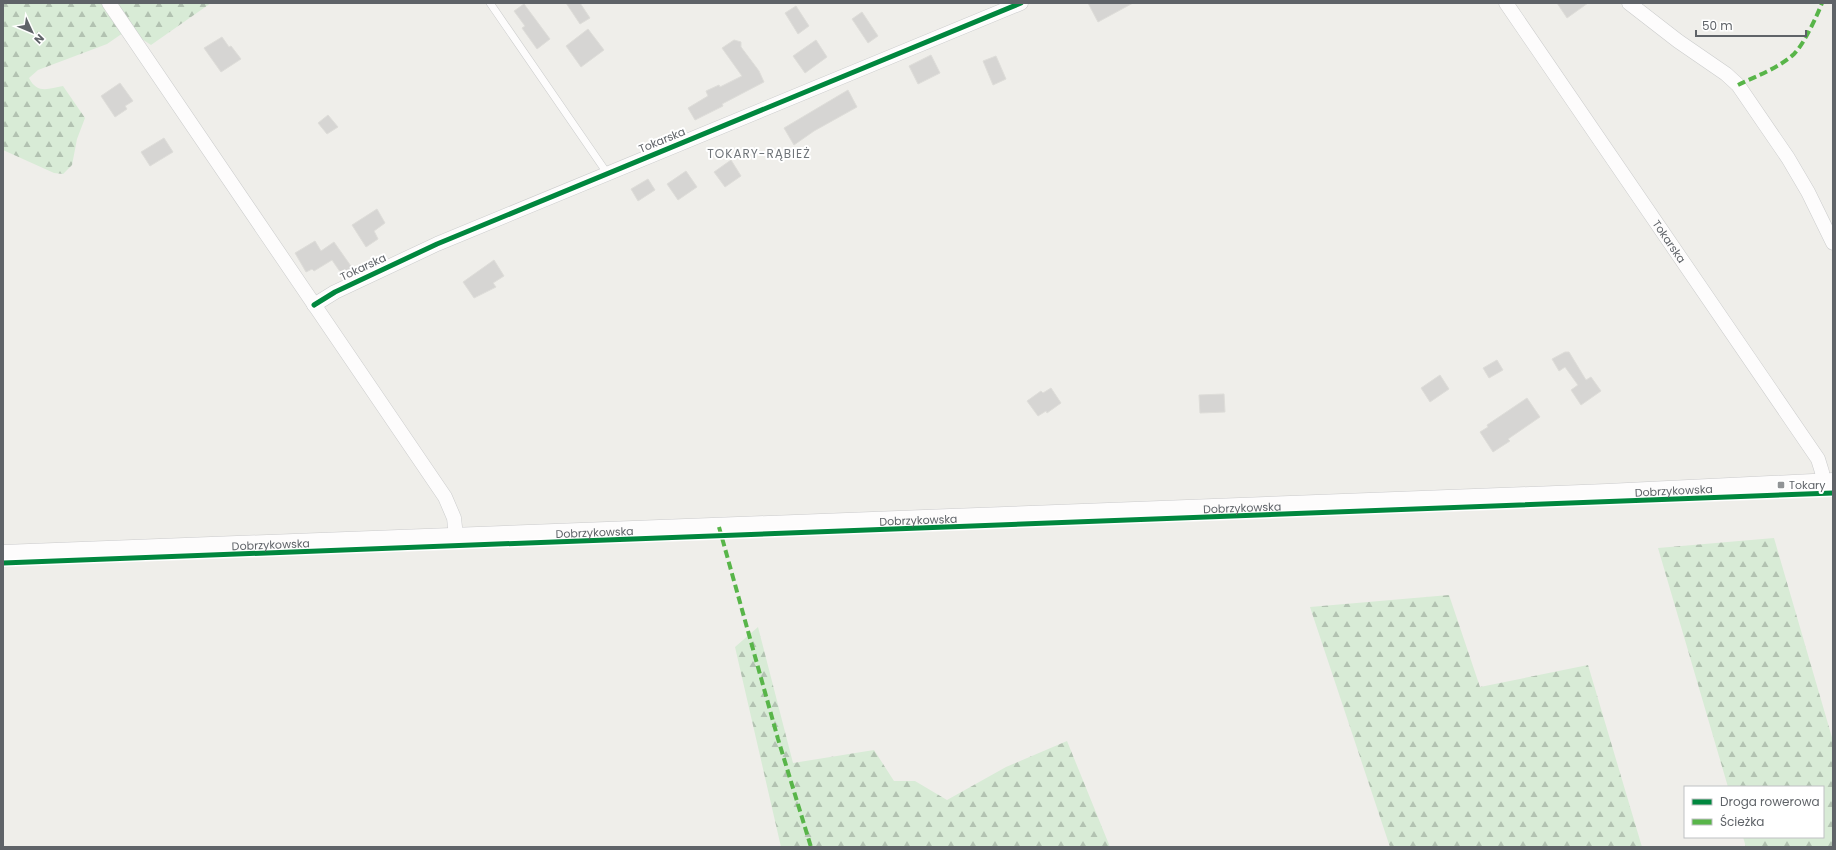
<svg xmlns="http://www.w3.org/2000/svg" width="1836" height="850" viewBox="0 0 1836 850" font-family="Poppins,sans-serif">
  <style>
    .forest { fill: url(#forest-firs) }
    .building { fill: #d6d5d3; stroke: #deddd9 }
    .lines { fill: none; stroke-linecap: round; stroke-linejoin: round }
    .service-casing { stroke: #cbcccc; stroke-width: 8 }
    .minor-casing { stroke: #cbcccc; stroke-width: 15 }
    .secondary-casing { stroke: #cacacb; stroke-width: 21 }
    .service { stroke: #fdfcfc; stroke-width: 7 }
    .minor { stroke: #fdfcfc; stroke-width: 14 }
    .secondary { stroke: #fdfcfc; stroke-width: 20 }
    .quiet { stroke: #58b549; stroke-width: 4; stroke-dasharray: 8 4; stroke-linecap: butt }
    .cycleway-casing { stroke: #fff; stroke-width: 8 }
    .cycleway { stroke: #00873e; stroke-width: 5 }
    .poi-dot { fill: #919496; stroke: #fff; stroke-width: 1.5 }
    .labels { text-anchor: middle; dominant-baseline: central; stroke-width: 4; stroke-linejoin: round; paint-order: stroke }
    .street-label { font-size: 11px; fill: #5f6368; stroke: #fff }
    .poi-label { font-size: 11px; fill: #5f6368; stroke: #fff; text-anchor: start }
    .neighbourhood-label { font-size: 12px; letter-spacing: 1px; fill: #70757a; stroke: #fff }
  </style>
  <defs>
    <pattern id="forest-firs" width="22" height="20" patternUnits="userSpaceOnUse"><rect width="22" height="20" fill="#d8ebd6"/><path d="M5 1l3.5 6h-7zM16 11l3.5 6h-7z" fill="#b2c2b1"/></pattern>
  </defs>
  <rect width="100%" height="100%" fill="#efeeea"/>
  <g class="forest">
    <path d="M3 3H103L123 33 107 44 38 70 29 78C37 94 48 89 63 86L85 118 77 139 72 165 63 174 54 173 3 150Z"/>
    <path d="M114 3H211L151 45 136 35Z"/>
    <path d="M1774 538 1833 741V847H1746L1743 837H1823V787H1728L1658 548Z"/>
    <path d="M1449 595 1480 687 1588 665 1642 847H1390L1310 607Z"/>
    <path d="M758 627 793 763 874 750 894 781H915L947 800 1006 767 1067 741 1110 847H781L735 647Z"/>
  </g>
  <g class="building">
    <path d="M566 3H580L590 18 580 24Z"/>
    <path d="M1088 3H1133L1098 22Z"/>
    <path d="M1557 3H1588L1567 18Z"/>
    <path d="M524 4 550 39 537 49 522 28 525 26 514 11Z"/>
    <path d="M796 6 809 26 798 34 785 13Z"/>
    <path d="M862 12 878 36 868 43 852 19Z"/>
    <path d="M588 29 604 50 581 67 566 46Z"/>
    <path d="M222 37 229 47 231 46 241 59 221 72 204 48Z"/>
    <path d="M734 40 741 42V47L759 71 764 82 722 104 723 106 695 120 688 108 708 96 706 91 719 85 720 87 742 76 722 48Z"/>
    <path d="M816 40 827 57 805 73 793 56Z"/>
    <path d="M931 55 940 73 918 84 909 66Z"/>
    <path d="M996 56 1006 79 993 85 983 61Z"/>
    <path d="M120 83 133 101 125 106 127 109 115 117 101 96Z"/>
    <path d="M848 90 857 107 814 131 794 145 784 128Z"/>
    <path d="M328 115 338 127 327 134 318 123Z"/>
    <path d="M164 138 173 152 150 166 141 152Z"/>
    <path d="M731 160 741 176 725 187 714 172Z"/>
    <path d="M686 171 697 187 678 200 667 184Z"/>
    <path d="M648 179 655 190 638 201 631 189Z"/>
    <path d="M377 209 385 223 374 231 378 239 366 247 352 225Z"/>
    <path d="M315 241 321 251 334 242 353 269 343 276 332 260 314 271 312 269 306 272 295 253Z"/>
    <path d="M494 260 504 276 493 283 496 287 474 298 463 282Z"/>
    <path d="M1565 352H1569L1586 380 1591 377 1601 391 1581 405 1571 390 1578 385 1565 367 1559 371 1552 359Z"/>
    <path d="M1497 360 1503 370 1489 378 1483 368Z"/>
    <path d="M1440 375 1449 389 1430 402 1421 388Z"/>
    <path d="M1051 388 1061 403 1047 413 1046 411 1038 416 1027 401 1041 391 1043 393Z"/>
    <path d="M1224 394 1225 412 1200 413 1199 395Z"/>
    <path d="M1527 398 1540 417 1508 439 1510 441 1493 452 1480 432 1488 427 1487 425Z"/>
  </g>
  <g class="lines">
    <defs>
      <path id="service" d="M490 3 607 173"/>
      <g id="minor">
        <path d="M109 3 445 497 454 518 456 536"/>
        <path id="s1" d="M1506 3 1818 459 1822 472 1823 484"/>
        <path d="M1629 3 1678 41 1726 74 1738 85 1788 158 1808 192 1833 243"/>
        <path d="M314 305 335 292 437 244 1021 3"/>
      </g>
      <g id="secondary">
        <path id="s2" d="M3 555 1607 494 1833 483"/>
      </g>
    </defs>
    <use href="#service" class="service-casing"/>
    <use href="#minor" class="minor-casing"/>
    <use href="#secondary" class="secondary-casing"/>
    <use href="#service" class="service"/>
    <use href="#minor" class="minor"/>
    <use href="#secondary" class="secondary"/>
    <g class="quiet">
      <path d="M1738 85C1756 76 1779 68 1794 54 1804 44 1817 16 1822 3"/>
      <path d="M719 527 778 739 811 847"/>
    </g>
    <defs>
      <g id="cycleway">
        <path d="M314 305 335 292 437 244 1021 3"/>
        <path d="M3 563 1833 493"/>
      </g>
    </defs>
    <use href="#cycleway" class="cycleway-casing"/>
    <use href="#cycleway" class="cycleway"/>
  </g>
  <rect class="poi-dot" x="1777" y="481" width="8" height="8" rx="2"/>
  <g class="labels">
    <g class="street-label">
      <text transform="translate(662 140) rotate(-22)">Tokarska</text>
      <text stroke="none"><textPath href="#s1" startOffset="289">Tokarska</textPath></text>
      <text transform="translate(363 267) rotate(-25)">Tokarska</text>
      <text stroke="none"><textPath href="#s2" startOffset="1672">Dobrzykowska</textPath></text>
      <text stroke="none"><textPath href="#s2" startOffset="1240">Dobrzykowska</textPath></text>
      <text stroke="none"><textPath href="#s2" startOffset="916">Dobrzykowska</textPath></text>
      <text stroke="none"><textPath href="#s2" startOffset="592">Dobrzykowska</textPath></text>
      <text stroke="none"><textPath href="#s2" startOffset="268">Dobrzykowska</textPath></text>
    </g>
    <g class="poi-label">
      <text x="1789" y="485">Tokary</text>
    </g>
    <g class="neighbourhood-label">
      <text x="759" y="153">TOKARY-RĄBIEŻ</text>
    </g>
  </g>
  <rect width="1836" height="850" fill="none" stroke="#5f6368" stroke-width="8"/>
  <rect x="1684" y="786" width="140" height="52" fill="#ffffff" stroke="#bfc1c3"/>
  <rect x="1692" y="799" width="20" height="6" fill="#00873e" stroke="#bfc1c3"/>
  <text x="1720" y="806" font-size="12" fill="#5f6368">Droga rowerowa</text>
  <rect x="1692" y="819" width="20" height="6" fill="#58b549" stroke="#bfc1c3"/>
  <text x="1720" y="826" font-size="12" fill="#5f6368">Ścieżka</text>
  <g transform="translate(32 32) rotate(134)" stroke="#ffffff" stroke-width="3" paint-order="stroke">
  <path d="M0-3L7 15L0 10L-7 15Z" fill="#5f6368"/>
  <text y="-6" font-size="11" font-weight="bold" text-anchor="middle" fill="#5f6368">N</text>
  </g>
  <path d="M1696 30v6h110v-6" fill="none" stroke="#5f6368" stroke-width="2"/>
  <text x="1702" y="30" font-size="12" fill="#5f6368" stroke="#ffffff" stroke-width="3" paint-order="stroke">50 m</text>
</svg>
